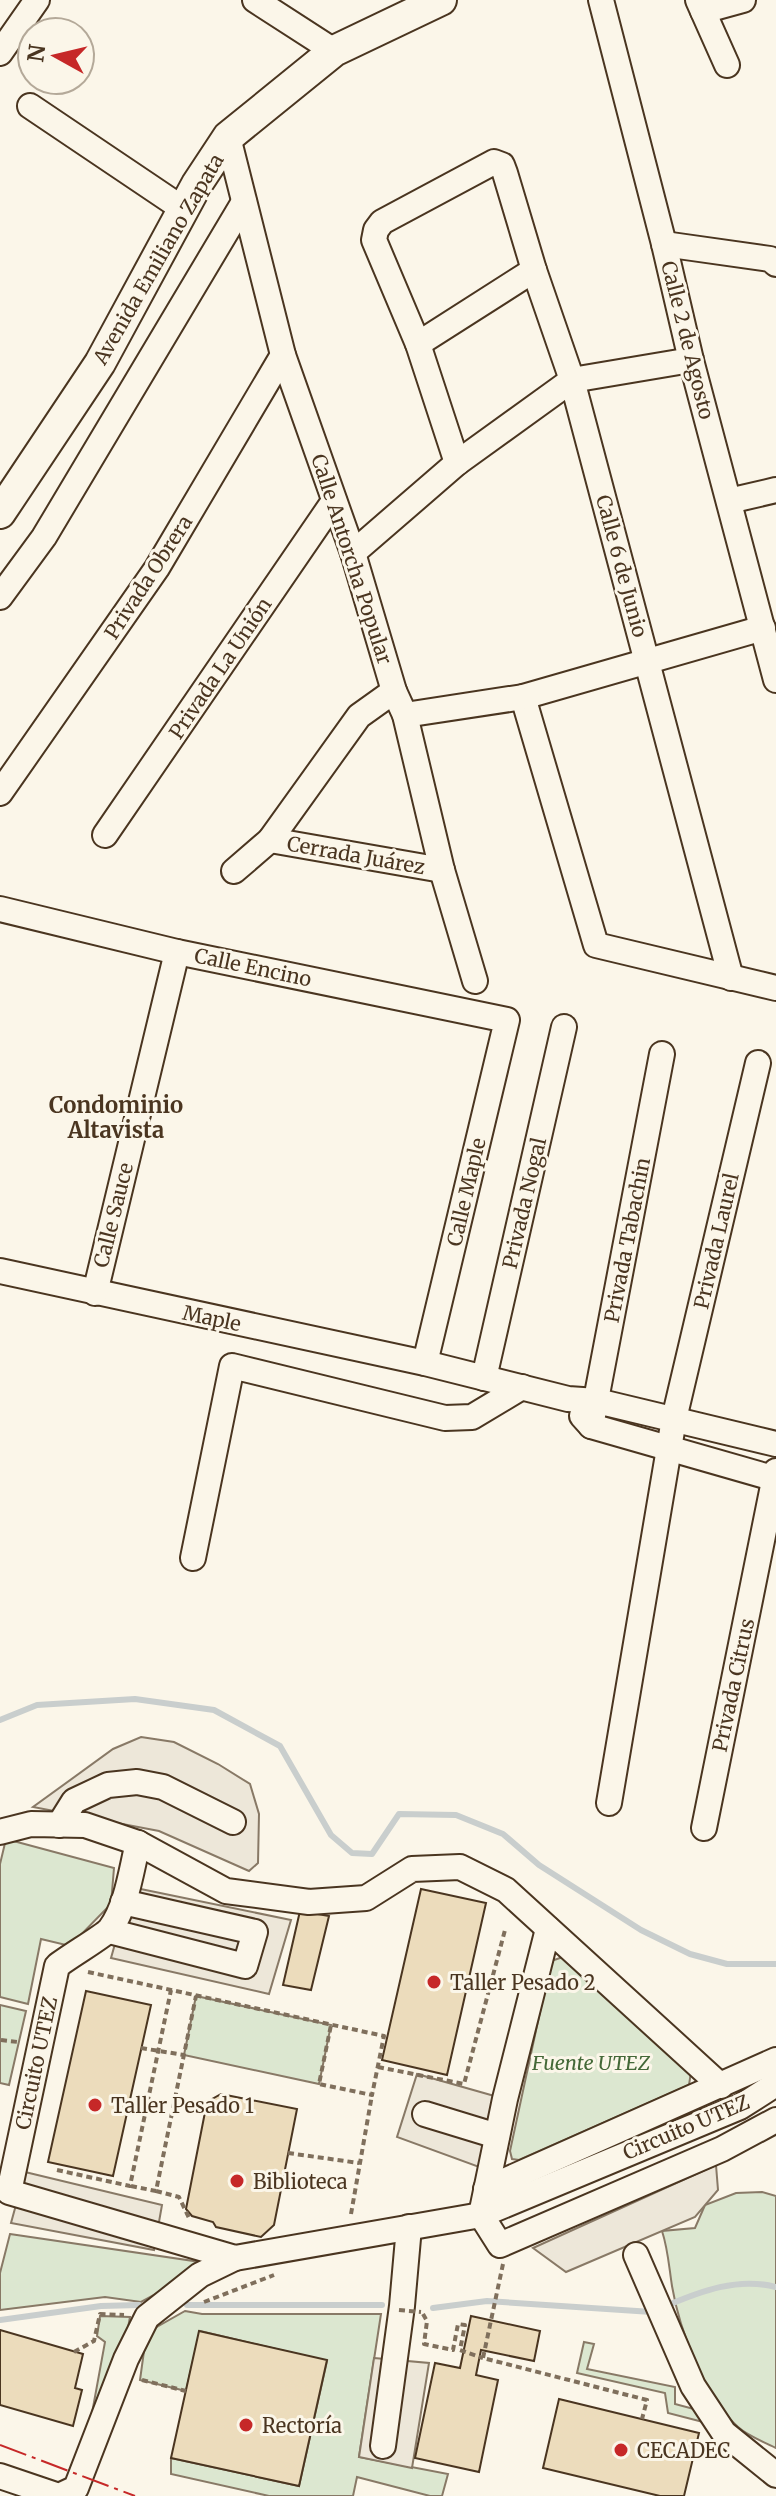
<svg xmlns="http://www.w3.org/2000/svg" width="776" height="2496" viewBox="0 0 776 2496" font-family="Merriweather,serif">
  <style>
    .green { fill: #dce7d0; stroke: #887966; stroke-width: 2 }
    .parking { fill: #ede7d9; stroke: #887966; stroke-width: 2 }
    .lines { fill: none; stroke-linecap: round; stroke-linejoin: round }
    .stream { stroke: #c9cecd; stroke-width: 6 }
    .building { fill: #ecdcbc; stroke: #4a3520; stroke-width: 2 }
    .minor-casing { stroke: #4a3520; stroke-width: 28 }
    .major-casing { stroke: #4a3520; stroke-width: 34 }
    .path { stroke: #7f6f5c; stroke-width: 4; stroke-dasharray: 6 4; stroke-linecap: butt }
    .minor { stroke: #fbf6e9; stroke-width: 24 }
    .major { stroke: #fbf6e9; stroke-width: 30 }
    .path-bridge { stroke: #7f6f5c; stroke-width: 4; stroke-dasharray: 6 4; stroke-linecap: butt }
    .power { stroke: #c62828; stroke-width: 2; stroke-dasharray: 28 6 4 6; stroke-linecap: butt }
    .poi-dot { fill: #c62828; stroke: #fbf6e9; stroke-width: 3 }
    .labels { text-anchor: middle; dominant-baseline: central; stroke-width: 6; stroke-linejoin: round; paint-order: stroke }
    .street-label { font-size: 20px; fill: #4a3520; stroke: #fbf6e9 }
    .poi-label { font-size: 20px; fill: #4a3520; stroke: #fbf6e9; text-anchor: start }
    .park-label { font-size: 20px; font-style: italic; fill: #436837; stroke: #fbf6e9 }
    .neighbourhood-label { font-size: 22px; font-weight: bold; fill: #4a3520; stroke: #fbf6e9 }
  </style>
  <rect width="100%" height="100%" fill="#fbf6e9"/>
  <g class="green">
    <path d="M6 1839 114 1868 111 1904 70 1946 41 1939 28 2004 0 1997V1864Z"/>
    <path d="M566 1956 691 2072 689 2085 519 2160 512 2159 510 2151 551 1961Z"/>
    <path d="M196 1996 331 2025 319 2084 184 2055Z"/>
    <path d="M0 2005 26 2011 9 2085 0 2083Z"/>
    <path d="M762 2192 776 2196V2448C764 2442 748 2436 738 2427 705 2397 679 2329 672 2286 669 2267 668 2249 662 2231L695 2228 705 2205 736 2193Z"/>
    <path d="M10 2234 200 2262 202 2269 141 2302 105 2297 0 2310V2273Z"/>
    <path d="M185 2311 202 2314H381L359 2457 448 2474 442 2496H430L357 2477 353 2496H269L171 2474V2458L299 2486 327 2361 200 2331 186 2391 140 2380 144 2351 155 2328Z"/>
    <path d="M100 2316 130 2317 124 2349 117 2350 100 2420 88 2435 105 2342 97 2336Z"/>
    <path d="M584 2342 594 2344 587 2369 675 2387V2404L705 2412 703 2422 668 2413 665 2393 577 2373Z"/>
  </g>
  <g class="parking">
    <path d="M141 1737 174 1742 218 1764 250 1784 259 1814 258 1863 249 1871 159 1831 33 1807 113 1749Z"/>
    <path d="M131 1887 291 1920 269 1994 111 1958Z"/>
    <path d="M417 2074 505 2099 490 2171 397 2137Z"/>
    <path d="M716 2165 718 2190 695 2217 566 2272 533 2248Z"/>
    <path d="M25 2172 162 2205 154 2250 11 2223Z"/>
    <path d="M374 2358 429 2363 412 2468 359 2457Z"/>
  </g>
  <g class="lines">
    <g class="stream">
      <path d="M0 1720 37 1705 135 1699 214 1710 280 1746 331 1835 352 1853 372 1854 399 1814 456 1815 503 1834 539 1865 641 1930 690 1954 727 1964H776"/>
      <path d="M187 2305H382"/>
      <path d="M666 2306C701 2291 738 2277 776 2287"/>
      <path d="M433 2308 487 2301 652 2312"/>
      <path d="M0 2320 101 2306 139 2305"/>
    </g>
  </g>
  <g class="building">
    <path d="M421 1889 486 1903 447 2075 382 2060Z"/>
    <path d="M300 1911 329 1916 311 1990 283 1985Z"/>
    <path d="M86 1991 151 2005 113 2176 48 2162Z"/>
    <path d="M221 2094 297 2109 274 2225 261 2237 216 2227 213 2222 192 2216 186 2209 207 2102Z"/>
    <path d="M471 2316 540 2331 534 2361 481 2350 476 2375 498 2380 479 2472 415 2458 435 2363 460 2368Z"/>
    <path d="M0 2330 83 2354 75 2388 82 2390 73 2426 0 2405Z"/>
    <path d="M199 2331 327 2360 299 2486 171 2458Z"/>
    <path d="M559 2399 699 2433 684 2496H660L543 2468Z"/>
  </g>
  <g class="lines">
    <defs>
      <g id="minor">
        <path d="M255 0 334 51"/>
        <path d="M601 0 664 244 691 360 776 680"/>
        <path d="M698 0 727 65"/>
        <path d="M703 11 743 0"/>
        <path d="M0 53 37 0"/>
        <path d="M30 106 183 209"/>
        <path d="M228 137 283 355 353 553 394 691 405 715 442 870 475 981"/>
        <path d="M664 244 770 259 776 264"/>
        <path d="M418 344 534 270"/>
        <path d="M457 463 418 344 374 240 376 230 382 222 494 162 502 165 505 173 534 270 572 380 731 978"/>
        <path d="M729 501 776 490"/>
        <path d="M353 553 457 463 572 380 691 360"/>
        <path d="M0 597 44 537 244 202"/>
        <path d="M523 697 596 945 776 988"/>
        <path d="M405 715 523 697 763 628"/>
        <path d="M0 793 157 568 283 355"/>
        <path d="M105 835 334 501"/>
        <path d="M270 840 442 870"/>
        <path d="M234 871 270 840 359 716 394 691"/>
        <path d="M0 909 177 952 507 1020 425 1363"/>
        <path d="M0 1271 425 1363 568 1399 597 1401 776 1444"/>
        <path d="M95 1293 177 952"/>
        <path d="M484 1378 564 1027"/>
        <path d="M582 1416 591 1426 776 1479"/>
        <path d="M591 1426 662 1054"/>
        <path d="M193 1558 232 1366 445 1418 472 1417 522 1387"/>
        <path d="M609 1803 674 1419 758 1063"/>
        <path d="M59 1825 74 1801 108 1785 137 1782 163 1787 233 1822"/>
        <path d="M704 1828 776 1471"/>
        <path d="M0 1832 31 1824 85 1825 138 1843 226 1891 309 1902 366 1898 412 1869 460 1867 506 1890 721 2086"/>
        <path d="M138 1843C131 1871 127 1906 110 1929 104 1936 68 1957 57 1966L9 2192 235 2258 481 2215 740 2107 776 2084"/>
        <path d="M548 1929 505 2099 481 2215 500 2245 722 2149 776 2120"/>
        <path d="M109 1931 245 1966 255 1932 123 1902"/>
        <path d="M425 2114 497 2136"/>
        <path d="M486 2189 776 2060"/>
        <path d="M636 2255 693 2386 724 2433 776 2475"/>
        <path d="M383 2446 402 2306 409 2227"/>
        <path d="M0 2476 59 2496 76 2488 126 2359 147 2317 200 2275 235 2258"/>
      </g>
      <path id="major" d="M0 513 100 363 197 184 228 137 334 51 441 0"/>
    </defs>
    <use href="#minor" class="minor-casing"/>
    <use href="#major" class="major-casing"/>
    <g class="path">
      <path d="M88 1972 384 2036 372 2095 319 2084 331 2025"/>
      <path d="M1 2040 18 2042"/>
      <path d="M141 2048 184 2055"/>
      <path d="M378 2067 464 2084 505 1930"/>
      <path d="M288 2153 359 2163"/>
      <path d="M57 2170 130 2186 171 1990"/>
      <path d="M131 2186 156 2191 196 1996"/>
      <path d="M156 2191 179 2197 190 2220"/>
      <path d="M351 2214 372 2095"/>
      <path d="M503 2264 483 2358 647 2400 642 2419"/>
      <path d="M204 2302 274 2275"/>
      <path d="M423 2314 427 2321 424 2344 453 2350 458 2324 465 2325 460 2350 483 2358"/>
      <path d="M74 2352 94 2341 100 2314 124 2315"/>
      <path d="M142 2380 186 2391"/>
    </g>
    <use href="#minor" class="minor"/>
    <use href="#major" class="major"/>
    <path class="path-bridge" d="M399 2310 421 2312"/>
    <path class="power" d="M0 2445 135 2496"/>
  </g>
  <g class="poi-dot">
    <circle cx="434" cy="1982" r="8"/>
    <circle cx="95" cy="2105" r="8"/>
    <circle cx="237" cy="2181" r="8"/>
    <circle cx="246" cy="2425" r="8"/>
    <circle cx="621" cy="2450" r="8"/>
  </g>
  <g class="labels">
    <g class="street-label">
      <text transform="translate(158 259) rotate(-60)">Avenida Emiliano Zapata</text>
      <text transform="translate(688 340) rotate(76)">Calle 2 de Agosto</text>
      <text transform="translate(352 559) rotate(72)">Calle Antorcha Popular</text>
      <text transform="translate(622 566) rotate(75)">Calle 6 de Junio</text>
      <text transform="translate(148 577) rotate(-57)">Privada Obrera</text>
      <text transform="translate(220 668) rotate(-56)">Privada La Unión</text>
      <text transform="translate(356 855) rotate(10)">Cerrada Juárez</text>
      <text transform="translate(253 967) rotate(12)">Calle Encino</text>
      <text transform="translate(466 1192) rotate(-77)">Calle Maple</text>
      <text transform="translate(524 1203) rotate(-77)">Privada Nogal</text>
      <text transform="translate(113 1215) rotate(-76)">Calle Sauce</text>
      <text transform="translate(627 1240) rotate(-79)">Privada Tabachin</text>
      <text transform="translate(716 1241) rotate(-77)">Privada Laurel</text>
      <text transform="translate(212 1318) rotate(12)">Maple</text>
      <text transform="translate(733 1685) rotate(-78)">Privada Citrus</text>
      <text transform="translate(36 2063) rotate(-78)">Circuito UTEZ</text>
      <text transform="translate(686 2127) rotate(-23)">Circuito UTEZ</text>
    </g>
    <g class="poi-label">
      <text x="450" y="1982">Taller Pesado 2</text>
      <text x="111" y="2105">Taller Pesado 1</text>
      <text x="253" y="2181">Biblioteca</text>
      <text x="262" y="2425">Rectoría</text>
      <text x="637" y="2450">CECADEC</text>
    </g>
    <g class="park-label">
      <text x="591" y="2062">Fuente UTEZ</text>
    </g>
    <g class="neighbourhood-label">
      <text x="116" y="1105">Condominio<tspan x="116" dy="25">Altavista</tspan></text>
    </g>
  </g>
  <g transform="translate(56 56) rotate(278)"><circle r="38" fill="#fbf6e9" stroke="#b4a999" stroke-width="2"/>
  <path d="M0-6L14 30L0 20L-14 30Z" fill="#c62828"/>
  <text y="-12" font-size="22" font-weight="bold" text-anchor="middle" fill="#4a3520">N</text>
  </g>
</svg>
